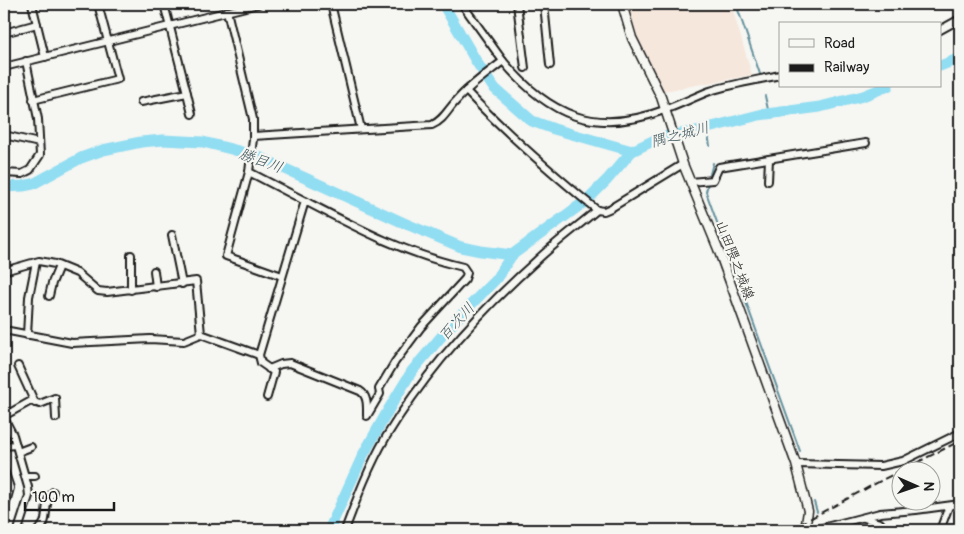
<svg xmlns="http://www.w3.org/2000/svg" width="964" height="534" viewBox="0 0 964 534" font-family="Pangolin,'Klee One',sans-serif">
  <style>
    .built { fill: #f6e7dc }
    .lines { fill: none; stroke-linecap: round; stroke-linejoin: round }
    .stream { stroke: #62909c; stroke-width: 2 }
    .river { stroke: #91ddf2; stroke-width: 11 }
    .minor-casing { stroke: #1c1c1c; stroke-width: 10 }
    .major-casing { stroke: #1c1c1c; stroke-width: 11 }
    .minor { stroke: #f6f6f2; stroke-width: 6 }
    .major { stroke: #f6f6f2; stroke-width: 8 }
    .rail { stroke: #1c1c1c; stroke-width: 2; stroke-dasharray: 8 4; stroke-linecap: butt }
    .labels { text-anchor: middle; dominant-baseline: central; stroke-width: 4.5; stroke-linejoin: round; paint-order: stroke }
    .street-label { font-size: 14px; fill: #1c1c1c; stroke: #f6f6f2 }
    .water-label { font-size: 15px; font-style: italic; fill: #3f565c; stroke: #f6f6f2 }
  </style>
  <rect width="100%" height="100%" fill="#f6f6f2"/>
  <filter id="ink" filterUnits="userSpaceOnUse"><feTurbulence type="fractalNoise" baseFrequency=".02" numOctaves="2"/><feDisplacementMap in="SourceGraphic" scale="10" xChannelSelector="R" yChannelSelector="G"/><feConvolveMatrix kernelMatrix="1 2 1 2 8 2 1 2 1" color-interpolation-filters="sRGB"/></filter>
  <g filter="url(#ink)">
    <path class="built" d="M626 4H731L752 75 664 91 645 60 629 18Z"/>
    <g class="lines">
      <g class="stream">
        <path d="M736 4 760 74"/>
        <path d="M765 96 769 114"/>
        <path d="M707 128 710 146"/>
        <path d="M709 178 713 163"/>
        <path d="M708 183 706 192 800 451"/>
        <path d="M814 502 817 512"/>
      </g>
      <g class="river">
        <path d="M443 4 476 61 493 87 532 121 554 129 632 151 659 138 692 132 759 115 820 107 863 96 888 86"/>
        <path d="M940 66 960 58"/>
        <path d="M4 187 23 186 33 184 81 158 103 150 141 142 163 140 203 142 231 149 259 157 404 223 461 247 481 251 512 255"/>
        <path d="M329 530 363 455 390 407 412 371 452 324 496 279 512 255 587 200 607 180 632 151"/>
      </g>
      <defs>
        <g id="minor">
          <path d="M32 4 45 57"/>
          <path d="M331 4 361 129"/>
          <path d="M462 4 503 61"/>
          <path d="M517 4 525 68"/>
          <path d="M544 4 550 65"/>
          <path d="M227 11 253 119V139L249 172 305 201 259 355 261 363 274 372 267 397"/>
          <path d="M940 30 960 19"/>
          <path d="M4 33 37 24"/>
          <path d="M4 67 258 4"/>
          <path d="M466 91C507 134 552 173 597 210L604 211 611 208 683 164"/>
          <path d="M187 93 192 114"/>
          <path d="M33 100 118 79 98 4"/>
          <path d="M141 102 187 93 164 4"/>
          <path d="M4 135 39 143"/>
          <path d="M253 136 432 125C444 120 448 109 457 100 470 85 488 73 503 61 549 116 595 136 664 110 679 105 694 97 710 91 732 84 757 80 780 75"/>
          <path d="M249 172 226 256 282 276"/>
          <path d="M4 173 22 174 30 170 40 155 38 119 26 61"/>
          <path d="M768 181 769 159"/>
          <path d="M690 182 713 180 719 167 866 143"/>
          <path d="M172 235 182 284"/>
          <path d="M4 271 39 261 55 264 77 273 98 291 107 292 196 281 201 334"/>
          <path d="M154 271 156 287"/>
          <path d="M131 290V255"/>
          <path d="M49 296 52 283 59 266"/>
          <path d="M4 330 72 343 150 339 184 341 201 334 259 355"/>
          <path d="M27 335 29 297 36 262"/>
          <path d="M18 366 35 403"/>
          <path d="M269 369 281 364 290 363 360 391C368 396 367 406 367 416L380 394 379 389 395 362 421 327 465 279 467 273 463 267C406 254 357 228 305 201"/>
          <path d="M4 416 31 401 40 404 55 398 56 418"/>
          <path d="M4 418 13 435 28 487 29 496 18 530"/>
          <path d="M4 446 16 445"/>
          <path d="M18 452 31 447"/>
          <path d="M796 464 881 466 903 461 960 433"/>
          <path d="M4 470 10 488 4 510"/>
          <path d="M25 476H35"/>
          <path d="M864 518 880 523 886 530"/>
          <path d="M38 530C51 522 41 505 53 492"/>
          <path d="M345 530C357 498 369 466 386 437 426 371 478 313 536 261 555 243 577 227 597 210"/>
          <path d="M814 530 880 513 916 510 960 504"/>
          <path d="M940 530 949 506"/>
        </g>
        <path id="major" d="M622 4 632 38 661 97 683 164 718 249 796 464 808 511 805 530"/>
      </defs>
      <use href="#minor" class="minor-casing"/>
      <use href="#major" class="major-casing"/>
      <use href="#minor" class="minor"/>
      <use href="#major" class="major"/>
      <path class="rail" d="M789 530 884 479 960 441"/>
    </g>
  </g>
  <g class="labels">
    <g class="street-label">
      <text transform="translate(735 260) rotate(69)">山田隈之城線</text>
    </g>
    <g class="water-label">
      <text transform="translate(680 135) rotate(-15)">隅之城川</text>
      <text transform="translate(261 161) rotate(20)">勝目川</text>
      <text transform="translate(457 322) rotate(-48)">百次川</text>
    </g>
  </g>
  <rect width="964" height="534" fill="none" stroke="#f6f6f2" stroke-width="20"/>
  <rect x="10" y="10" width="944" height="514" fill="none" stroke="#1c1c1c" stroke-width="2" filter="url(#ink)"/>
  <rect x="779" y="22" width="162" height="65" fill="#f6f6f2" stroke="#9f9f9c"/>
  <rect x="789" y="39" width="25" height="8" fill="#f6f6f2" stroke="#9f9f9c"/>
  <text x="824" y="48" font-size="15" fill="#1c1c1c">Road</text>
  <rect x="789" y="64" width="25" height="8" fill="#1c1c1c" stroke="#9f9f9c"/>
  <text x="824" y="72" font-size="15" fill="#1c1c1c">Railway</text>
  <g transform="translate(916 486) rotate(92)"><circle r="24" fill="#f6f6f2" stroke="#9f9f9c"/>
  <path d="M0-4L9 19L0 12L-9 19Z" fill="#1c1c1c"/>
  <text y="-8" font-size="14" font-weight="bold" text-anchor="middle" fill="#1c1c1c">N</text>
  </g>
  <path d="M25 502v8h89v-8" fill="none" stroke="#1c1c1c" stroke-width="2.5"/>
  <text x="32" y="502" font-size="15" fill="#1c1c1c" stroke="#f6f6f2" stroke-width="4" paint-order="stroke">100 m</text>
</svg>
